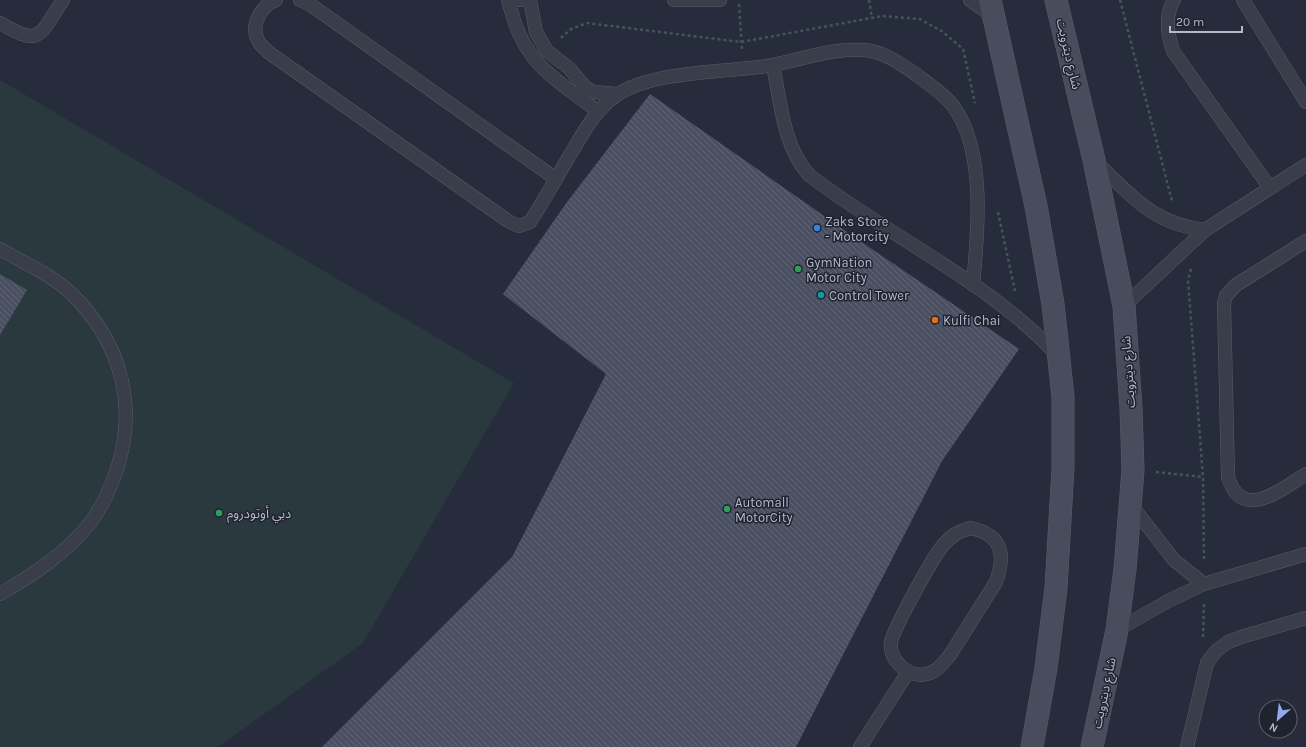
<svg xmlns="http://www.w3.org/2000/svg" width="1306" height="747" viewBox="0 0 1306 747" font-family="Karla,'Noto Sans Arabic',sans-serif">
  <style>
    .green { fill: #29393d }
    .building { fill: url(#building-back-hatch) }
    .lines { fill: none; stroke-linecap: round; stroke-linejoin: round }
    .lane-casing { stroke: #585c69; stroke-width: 14 }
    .secondary-casing { stroke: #585c69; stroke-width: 23 }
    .path { stroke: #465459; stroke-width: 2.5; stroke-dasharray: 3 3; stroke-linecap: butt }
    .lane { stroke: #3a3e4b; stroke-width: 13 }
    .secondary { stroke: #484d5e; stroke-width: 22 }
    .shop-dot { fill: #3f7fe0; stroke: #1f2330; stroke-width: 1.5 }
    .leisure-dot { fill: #2e9e5b; stroke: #1f2330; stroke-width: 1.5 }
    .culture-dot { fill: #0f9aa8; stroke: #1f2330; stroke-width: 1.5 }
    .food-dot { fill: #e8710a; stroke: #1f2330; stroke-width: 1.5 }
    .labels { text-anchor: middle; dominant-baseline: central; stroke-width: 3; stroke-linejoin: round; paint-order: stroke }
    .street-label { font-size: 13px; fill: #b6bac7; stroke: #1f2330 }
    .poi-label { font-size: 13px; fill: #b6bac7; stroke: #1f2330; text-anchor: start }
  </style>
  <defs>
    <pattern id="building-back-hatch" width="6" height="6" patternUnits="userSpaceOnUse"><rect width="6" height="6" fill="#4a5062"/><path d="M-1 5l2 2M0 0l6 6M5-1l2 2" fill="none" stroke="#626777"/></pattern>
  </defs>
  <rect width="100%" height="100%" fill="#262c3b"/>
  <path class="green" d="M0 80 514 383 363 643 218 747H0Z"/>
  <g class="building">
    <path d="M650 94 860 241 1019 349 942 461 796 747H322L512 557 606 374 503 294 567 202Z"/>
    <path d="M0 274 27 290 0 335Z"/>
  </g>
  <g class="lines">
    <defs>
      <g id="lane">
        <path d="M276 0C261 6 249 26 259 42 261 46 266 49 268 52L508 221 519 226 530 222C544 200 557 177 570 155 583 134 595 109 617 95 650 72 720 72 760 67 794 63 829 47 864 50 883 51 901 64 917 75 930 85 944 94 954 107 986 152 978 233 973 285"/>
        <path d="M300 0 311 5 556 179"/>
        <path d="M508 0C513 18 518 36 529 51 545 76 575 93 598 112"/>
        <path d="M518 0H521"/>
        <path d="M530 0 536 32 547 51 569 68 586 88 594 92 617 94"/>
        <path d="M674 0H720"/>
        <path d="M970 0 994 17"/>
        <path d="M1174 0C1164 16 1168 35 1173 51L1270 188"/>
        <path d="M1243 0 1306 102"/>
        <path d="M0 23C42 48 39 35 63 0"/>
        <path d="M773 66C781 103 783 146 809 175 888 236 990 282 1057 355"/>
        <path d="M1096 162C1132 196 1152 224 1205 230"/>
        <path d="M1306 241 1236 285 1226 296 1224 303 1228 477C1242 523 1282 489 1306 474"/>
        <path d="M0 249C24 263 52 275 72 294 122 344 139 408 115 475 109 491 101 509 90 523 66 553 33 575 0 594"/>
        <path d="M1124 306 1205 230 1306 165"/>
        <path d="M1131 505 1174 560 1204 584"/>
        <path d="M971 528C1002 535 1006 554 996 582L950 655C945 661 939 669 932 672 913 682 888 662 891 642 894 628 934 554 945 543 953 534 960 531 971 528Z"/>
        <path d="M1117 630 1168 601 1204 584 1306 554"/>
        <path d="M860 747 908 672"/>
        <path d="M1187 747 1207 663 1216 651 1228 642 1241 637 1306 618"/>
      </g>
      <g id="secondary">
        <path d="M990 0 1036 206 1053 304 1063 397V468L1056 588 1046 668 1032 747"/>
        <path d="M1056 0 1094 160 1124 306 1131 408 1133 470 1125 569 1117 630 1092 747"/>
      </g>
    </defs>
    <use href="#lane" class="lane-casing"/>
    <use href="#secondary" class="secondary-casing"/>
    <g class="path">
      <path d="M869 0 872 18"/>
      <path d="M1120 0 1172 201"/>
      <path d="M739 4 742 49"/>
      <path d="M561 38 571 29 587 23 741 42 882 16 920 19 943 32 963 49 975 103"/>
      <path d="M998 212 1015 291"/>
      <path d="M1191 269 1188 280 1203 477 1204 559"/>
      <path d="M1156 472 1203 477"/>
      <path d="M1203 637 1204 604"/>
    </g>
    <use href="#lane" class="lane"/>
    <use href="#secondary" class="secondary"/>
  </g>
  <circle class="shop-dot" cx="817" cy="228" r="4"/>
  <g class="leisure-dot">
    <circle cx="798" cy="269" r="4"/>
    <circle cx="727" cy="509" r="4"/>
    <circle cx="219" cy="513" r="4"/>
  </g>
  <circle class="culture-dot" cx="821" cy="295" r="4"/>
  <circle class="food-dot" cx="935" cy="320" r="4"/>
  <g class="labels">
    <g class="street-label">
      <text transform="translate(1069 54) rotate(77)">شارع ديترويت</text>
      <text transform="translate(1128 372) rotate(-94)">شارع ديترويت</text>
      <text transform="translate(1104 693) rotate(-78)">شارع ديترويت</text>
    </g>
    <g class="poi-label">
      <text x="825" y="221">Zaks Store<tspan x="825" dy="15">- Motorcity</tspan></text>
      <text x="806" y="262">GymNation<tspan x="806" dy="15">Motor City</tspan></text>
      <text x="829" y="295">Control Tower</text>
      <text x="943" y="320">Kulfi Chai</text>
      <text x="735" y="502">Automall<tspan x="735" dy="15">MotorCity</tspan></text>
      <text x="227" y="513">دبي أوتودروم</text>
    </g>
  </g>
  <g transform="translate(1278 719) rotate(208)"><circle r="19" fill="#1f2330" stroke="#5b5f6c"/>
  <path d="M0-3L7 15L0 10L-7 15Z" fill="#94a9ed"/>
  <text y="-6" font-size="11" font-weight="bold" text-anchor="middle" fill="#b6bac7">N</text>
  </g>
  <path d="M1170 26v6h72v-6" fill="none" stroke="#b6bac7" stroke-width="2"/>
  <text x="1176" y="26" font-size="12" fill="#b6bac7" stroke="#1f2330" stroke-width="3" paint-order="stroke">20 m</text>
</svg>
